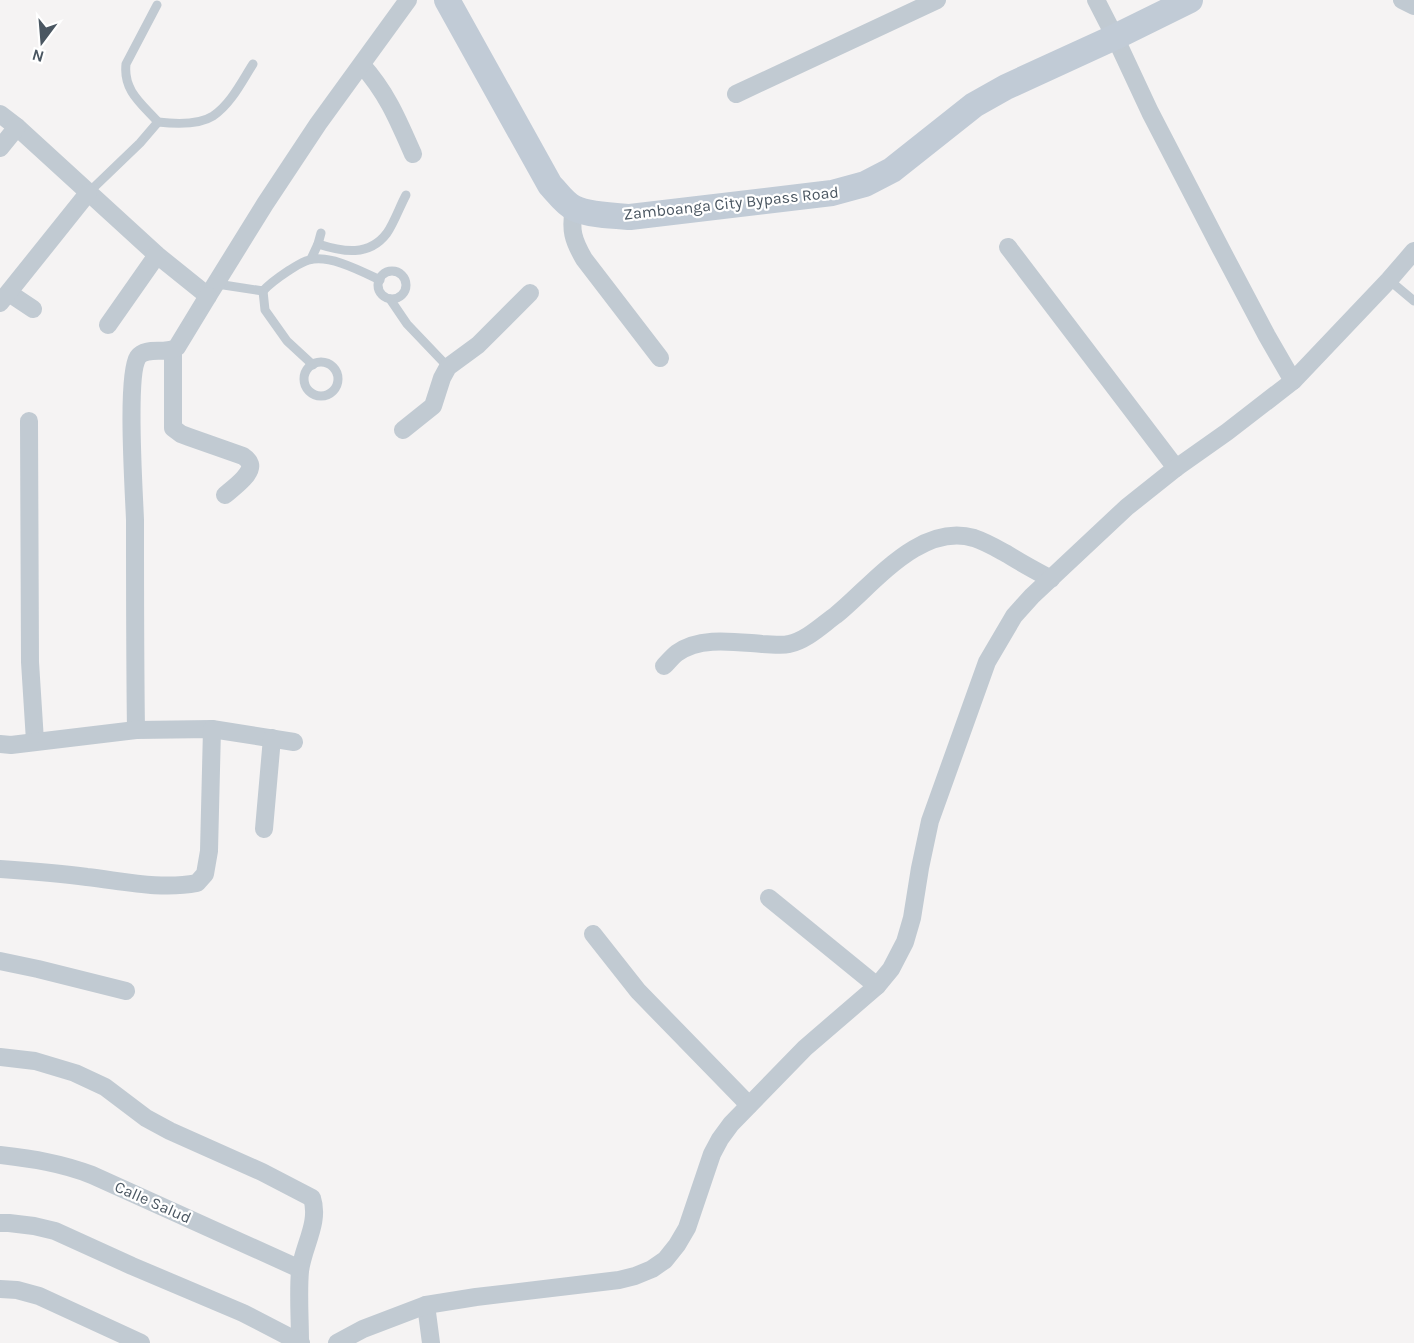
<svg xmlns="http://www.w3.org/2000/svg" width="1414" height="1343" viewBox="0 0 1414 1343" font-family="Karla,sans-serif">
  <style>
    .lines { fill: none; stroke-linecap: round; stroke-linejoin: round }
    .service { stroke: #c1cad2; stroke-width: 9 }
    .minor { stroke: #c1cad2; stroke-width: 18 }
    .secondary { stroke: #c1cbd6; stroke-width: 26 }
    .labels { text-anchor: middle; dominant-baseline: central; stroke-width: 4.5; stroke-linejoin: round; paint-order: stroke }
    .street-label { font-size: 16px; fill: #4a5661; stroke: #fff }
  </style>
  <rect width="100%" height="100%" fill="#f5f3f3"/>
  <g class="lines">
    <g class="service">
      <path d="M158 122C175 124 199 125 213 116 231 104 242 81 253 64"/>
      <path d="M88 193 140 143 158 122C142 104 123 91 126 64L157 5"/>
      <path d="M318 244C343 252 369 257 387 233 394 223 400 206 406 195"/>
      <path d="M311 259 318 244 321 233"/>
      <circle cx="392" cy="285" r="14"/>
      <path d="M1389 280 1414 301"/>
      <path d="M217 284 263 291C270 283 279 277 288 271 295 267 301 262 309 260 329 254 361 271 380 280"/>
      <path d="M263 291 265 310 287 341 313 365"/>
      <path d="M390 299 407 324 448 367"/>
      <circle cx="321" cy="379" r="17"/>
    </g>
    <g class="minor">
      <path d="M1096 0 1115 37 1150 112 1221 249 1267 336 1293 381"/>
      <path d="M1402 0 1414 6"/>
      <path d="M362 65C387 93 398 120 413 154"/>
      <path d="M736 94 937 0"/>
      <path d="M0 114 17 127 157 255 208 296 265 204 318 124 408 0"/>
      <path d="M0 148 17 127"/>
      <path d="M574 208C570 230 573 240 584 259L660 358"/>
      <path d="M1008 247 1176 468"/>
      <path d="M9 293 33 309"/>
      <path d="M0 303 88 193"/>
      <path d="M108 325 157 255"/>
      <path d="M173 350V428L181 434 189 437 243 456C246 458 249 461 250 464 253 474 232 489 225 495"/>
      <path d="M29 421 30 662 35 741"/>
      <path d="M403 430 433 406 442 378 448 367 478 345 530 293"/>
      <path d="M664 666C668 662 672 657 677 653 700 636 735 642 762 644 771 644 781 646 789 644 807 640 822 625 836 615 873 585 920 522 974 538 986 542 996 548 1007 554 1021 563 1036 571 1051 579"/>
      <path d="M136 730C135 660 135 590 135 520 134 492 126 375 138 357 146 346 166 355 177 347L208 296"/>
      <path d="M0 744 11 745 136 730 212 729 294 742"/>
      <path d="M264 829 272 738"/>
      <path d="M0 869C29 871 58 873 87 877 123 881 161 890 197 883L205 874 209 851 212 729"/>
      <path d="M769 898 877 986"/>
      <path d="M593 934 638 991 749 1105"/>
      <path d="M0 961 38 969 126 991"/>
      <path d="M0 1057 35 1061 75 1073 105 1087 146 1118 170 1131 262 1172 312 1198C320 1223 303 1246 300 1271 298 1293 300 1319 300 1342"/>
      <path d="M0 1155C33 1159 61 1163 92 1175L300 1269"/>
      <path d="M0 1223H9L34 1226 55 1231 132 1266 243 1313 301 1343"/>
      <path d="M0 1289 17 1290 39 1296 141 1343"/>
      <path d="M426 1305 431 1343"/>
      <path d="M337 1343 363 1329 426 1305 476 1297 619 1280 635 1276 652 1269 665 1260 677 1245 687 1228 712 1154 720 1139 731 1124 805 1048 877 986 891 969 905 942 912 918 920 868 930 821 987 662 1014 616 1032 596 1127 507 1176 468 1227 432 1293 381 1389 280 1414 251"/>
    </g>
    <path class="secondary" d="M447 0 550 185C557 192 564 203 574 208 588 215 615 216 630 217L832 193 865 184 892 170 974 105 1006 87 1115 37 1190 0"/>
  </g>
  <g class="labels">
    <g class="street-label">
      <text transform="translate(731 203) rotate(-6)">Zamboanga City Bypass Road</text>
      <text transform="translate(153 1202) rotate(24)">Calle Salud</text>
    </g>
  </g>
  <g transform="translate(42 42) rotate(196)" stroke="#ffffff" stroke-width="4.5" paint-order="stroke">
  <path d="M0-4.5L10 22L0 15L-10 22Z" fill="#4a5661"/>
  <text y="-9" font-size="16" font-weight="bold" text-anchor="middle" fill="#4a5661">N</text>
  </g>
</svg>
